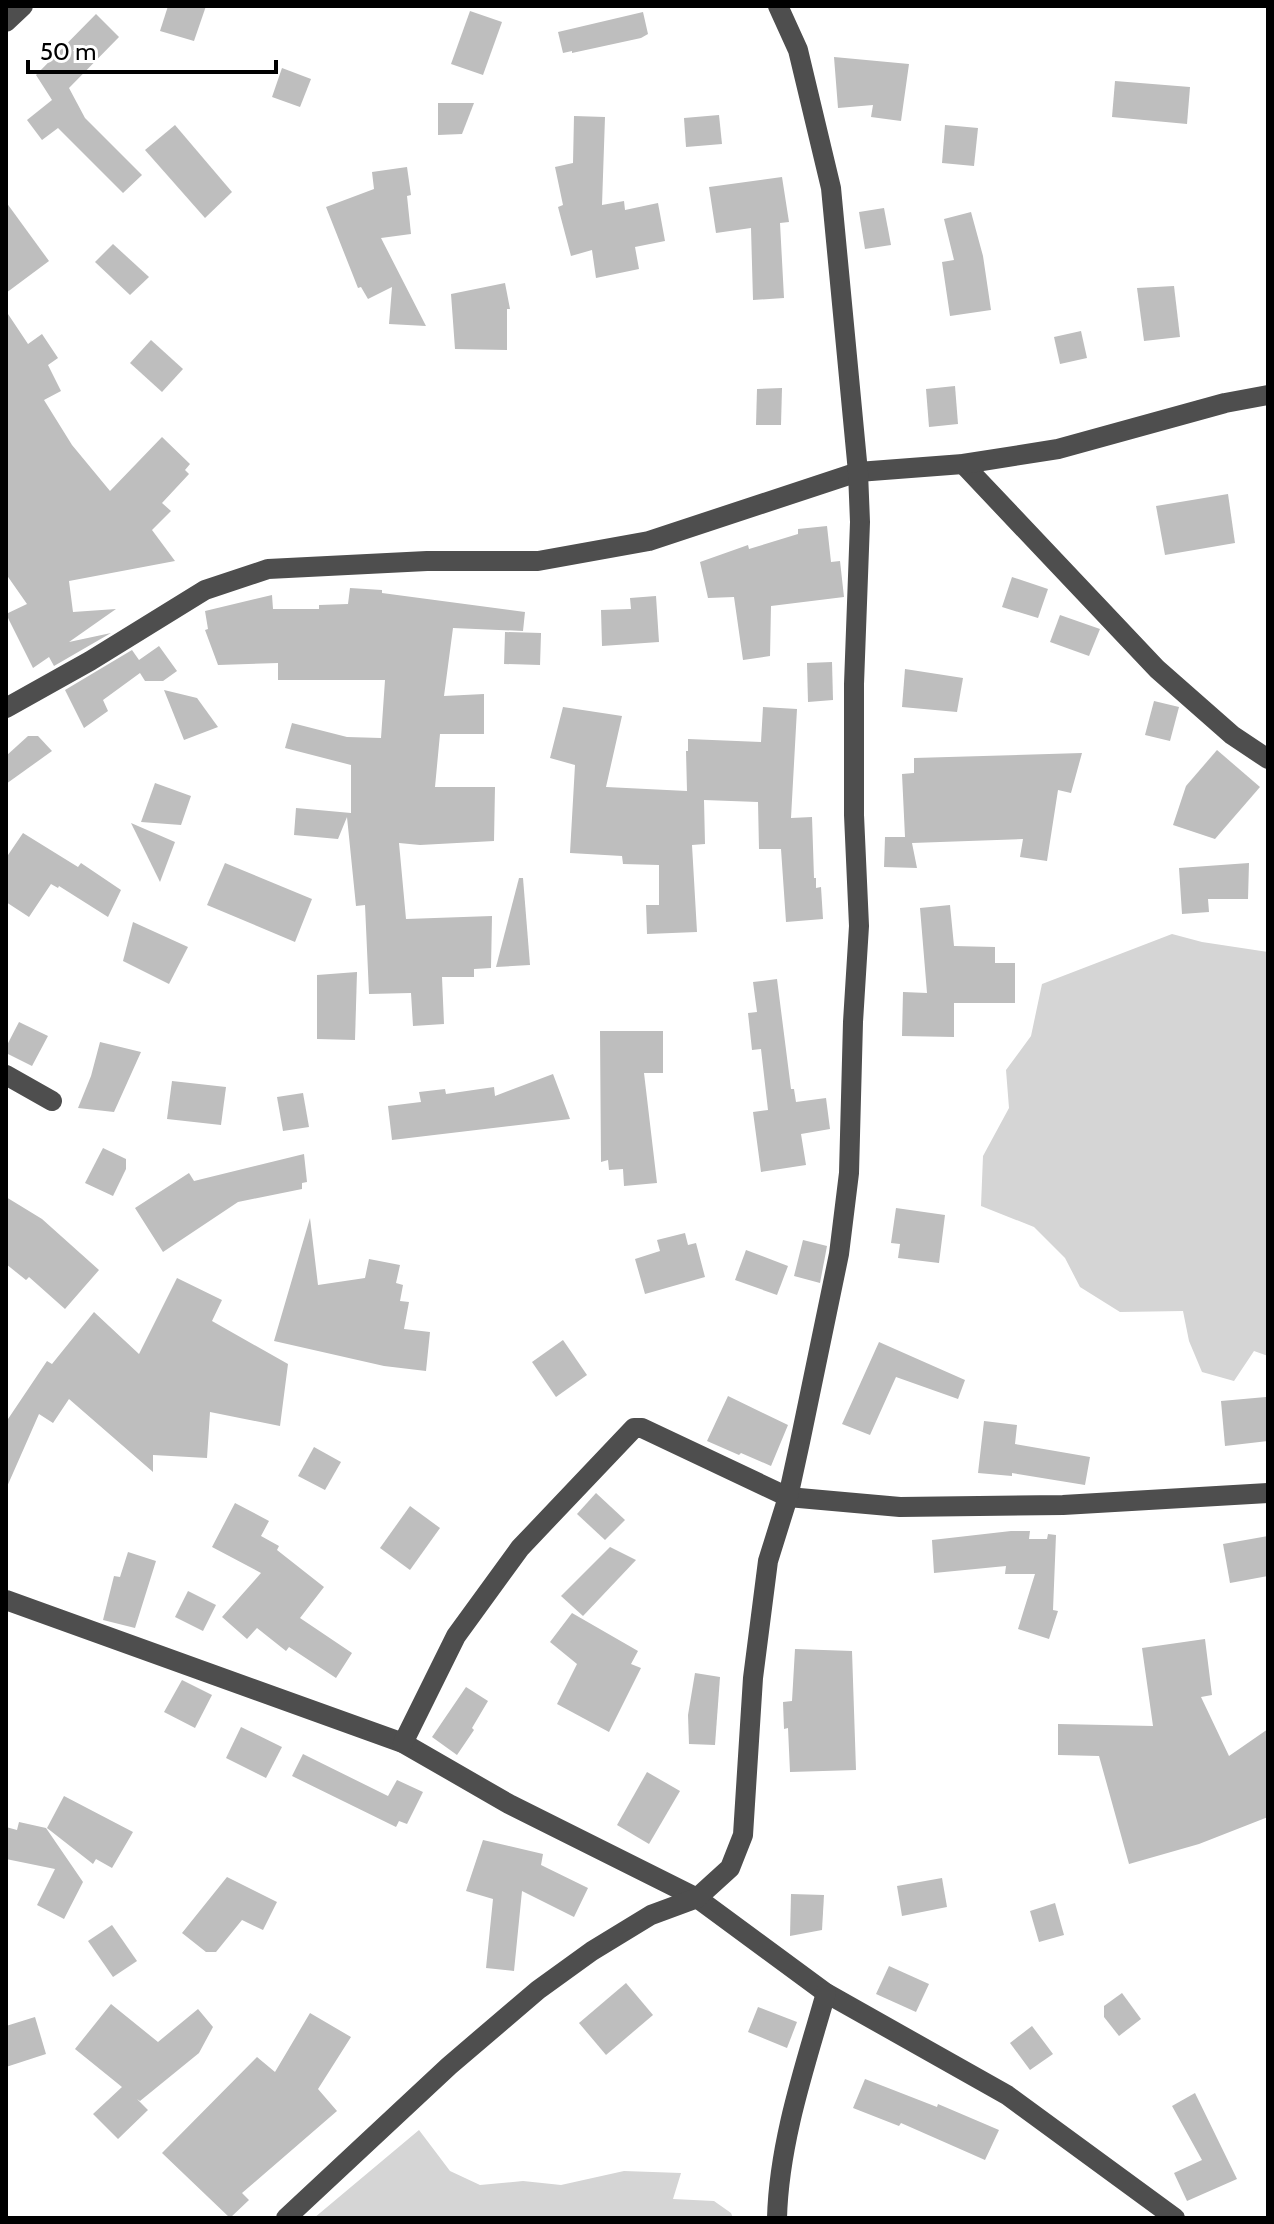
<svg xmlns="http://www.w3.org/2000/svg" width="1274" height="2224" viewBox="0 0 1274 2224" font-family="Cabin,sans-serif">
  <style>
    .green { fill: #d5d5d5 }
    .building { fill: #bebebe }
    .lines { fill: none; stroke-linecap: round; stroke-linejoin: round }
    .minor { stroke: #4e4e4e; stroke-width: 20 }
  </style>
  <rect width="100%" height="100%" fill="#fff"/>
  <g class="green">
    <path d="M1172 934 1202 942 1268 952V1356L1254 1351 1234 1381 1202 1372 1189 1341 1183 1311 1120 1312 1080 1287 1065 1258 1034 1227 981 1206 983 1156 1009 1108 1006 1070 1031 1036 1042 984Z"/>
    <path d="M419 2130 450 2171 480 2185 523 2181 561 2185 624 2171 681 2173 673 2199 714 2201 731 2213 733 2218H314Z"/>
  </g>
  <g class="building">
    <path d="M168 6H206L194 41 160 31Z"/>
    <path d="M470 11 502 22 483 75 451 64Z"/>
    <path d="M643 12 648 34 641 38 572 53V51L563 53 558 32Z"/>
    <path d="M96 14 119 37 69 88 85 118 142 175 123 193 58 128 42 140 27 120 52 100 36 75Z"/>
    <path d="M834 57 909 64 901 121 871 117 873 105 838 108Z"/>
    <path d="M282 68 311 79 300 107 272 97Z"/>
    <path d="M1115 81 1190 87 1187 124 1112 117Z"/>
    <path d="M438 103H474L462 134 438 135Z"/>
    <path d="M719 115 722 144 686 147 684 118Z"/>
    <path d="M574 116 605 117 602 205 624 201 625 210 658 203 665 241 635 247 639 269 596 278 592 250 571 256 558 207 563 205 555 167 573 163Z"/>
    <path d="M175 125 232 192 205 218 145 150Z"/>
    <path d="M945 125 978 128 974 166 942 163Z"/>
    <path d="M407 167 411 195 407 196 411 234 381 238 426 326 389 324 392 287 368 299 361 287 358 288 326 207 374 189 372 172Z"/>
    <path d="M782 177 789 222 780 223 784 298 753 300 751 228 716 233 709 187Z"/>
    <path d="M6 202 49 261 6 293Z"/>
    <path d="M884 208 891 245 865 249 859 212Z"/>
    <path d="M971 212 983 256 991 310 950 316 942 262 954 260 944 219Z"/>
    <path d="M113 244 149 277 130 295 95 262Z"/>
    <path d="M505 283 510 309H507V350L455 349 451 294Z"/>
    <path d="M1174 286 1180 337 1144 341 1137 288Z"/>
    <path d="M6 311 28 344 42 334 58 358 48 365 61 391 44 400 72 445 110 491 162 437 190 464 185 470 189 474 162 503 171 511 152 530 175 561 69 581 73 612 116 609 69 642 111 633 54 666 49 657 33 668 6 614 27 604 6 574Z"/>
    <path d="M1081 331 1087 358 1060 364 1054 337Z"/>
    <path d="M151 340 183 369 162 392 130 363Z"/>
    <path d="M955 386 958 424 929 427 926 389Z"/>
    <path d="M782 388 781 425H756L757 389Z"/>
    <path d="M1228 494 1235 543 1165 555 1156 506Z"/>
    <path d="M827 526 831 562 840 561 844 597 771 606 770 656 743 660 734 597 708 598 700 562 748 545 749 549 798 534V529Z"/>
    <path d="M1012 577 1048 589 1038 618 1002 607Z"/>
    <path d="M350 588 382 590V593L525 612 523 631 453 628 444 696 484 694V734H440L435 787H495L494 841 420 845 399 843 406 919 492 916 491 968 474 969V977H442L444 1024 413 1026 411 993 369 994 365 905 356 906 347 817 338 839 294 835 296 808 351 813V765L285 748 292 723 347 737 381 738 385 680H278V663L218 665 205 630 208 629 205 611 272 595 273 609H319V605L348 604Z"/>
    <path d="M656 596 659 642 602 646 601 610 631 609 630 598Z"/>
    <path d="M1060 615 1100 629 1089 656 1050 642Z"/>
    <path d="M505 632 541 633 540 665 504 664Z"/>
    <path d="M159 646 177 671 163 681H145L140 673 103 700 108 711 84 728 65 690 132 650 139 660Z"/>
    <path d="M832 662 833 700 808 702 807 663Z"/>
    <path d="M905 669 963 678 957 712 902 707Z"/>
    <path d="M164 690 197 698 218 727 184 740Z"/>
    <path d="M1154 701 1179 707 1170 741 1145 735Z"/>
    <path d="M563 707 622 716 606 787 687 791 686 751H688V739L761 742 763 707 797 709 791 818 812 817 814 878H816V888L821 887 823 919 786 922 781 849H759L758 802 704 800 705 844 692 845 697 932 647 934 646 905H659V865L623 864 622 856 570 853 575 765 550 758Z"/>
    <path d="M28 736H38L52 751 6 784V756Z"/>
    <path d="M1217 750 1260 787 1215 839 1173 825 1186 786Z"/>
    <path d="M1082 753 1071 793 1058 790 1047 861 1020 857 1023 839 912 843 917 868 884 867 885 837H905L902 774 914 773V758Z"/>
    <path d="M155 783 191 796 181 825 141 822Z"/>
    <path d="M131 823 175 842 160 882Z"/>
    <path d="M23 833 78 867 81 863 121 890 108 917 59 886 58 888 51 884 29 917 6 902V858Z"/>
    <path d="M225 863 312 899 295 942 207 905Z"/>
    <path d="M1249 863 1248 899H1208L1209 912 1182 914 1179 868Z"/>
    <path d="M519 878H523L530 965 496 967Z"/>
    <path d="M950 905 954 946 995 947V963H1015V1003H954V1037L902 1036 903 992 927 993 920 908Z"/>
    <path d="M133 922 188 947 169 984 123 961Z"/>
    <path d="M357 972 355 1040 317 1039V975Z"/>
    <path d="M777 979 791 1089H794L796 1102 826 1098 830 1129 801 1134 806 1165 761 1172 753 1112 768 1110 761 1049 752 1050 748 1013 757 1012 753 982Z"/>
    <path d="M19 1022 48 1036 32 1066 6 1053V1047Z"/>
    <path d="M600 1031H663V1073H644L657 1183 624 1186 623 1169 609 1170 608 1160 601 1162Z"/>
    <path d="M100 1042 141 1052 114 1112 78 1108 91 1076Z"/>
    <path d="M553 1074 570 1119 392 1140 388 1106 421 1102 419 1092 445 1089 446 1094 494 1087 495 1096Z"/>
    <path d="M172 1081 226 1087 221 1125 167 1119Z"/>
    <path d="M303 1093 309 1127 283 1131 277 1097Z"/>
    <path d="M103 1148 126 1159V1169L113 1196 85 1183Z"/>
    <path d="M304 1154 307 1182 302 1183V1189L238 1202 163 1252 135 1208 189 1173 194 1181Z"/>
    <path d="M6 1197 42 1219 99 1270 65 1309 29 1277 26 1280 6 1264Z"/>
    <path d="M896 1208 945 1215 939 1263 898 1258 900 1244 891 1243Z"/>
    <path d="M310 1218 318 1285 365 1278 369 1259 400 1265 396 1283 403 1285 400 1301 409 1302 404 1329 430 1332 426 1371 384 1366 274 1341Z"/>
    <path d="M685 1233 688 1245 696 1243 705 1277 645 1294 635 1259 660 1251 657 1240Z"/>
    <path d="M803 1240 827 1246 820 1283 794 1276Z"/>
    <path d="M746 1250 788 1266 777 1295 735 1280Z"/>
    <path d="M177 1278 222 1300 212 1321 288 1364 280 1426 210 1412 207 1458 153 1455V1472L69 1399 53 1423 39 1414 6 1489V1422L47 1361 52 1364 94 1312 139 1354Z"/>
    <path d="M563 1340 587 1375 556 1397 532 1362Z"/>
    <path d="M879 1342 965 1380 958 1399 896 1377 870 1435 842 1424Z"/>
    <path d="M728 1396 788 1425 771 1466 741 1453 739 1455 707 1441Z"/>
    <path d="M1266 1397 1268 1441 1225 1446 1221 1401Z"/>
    <path d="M984 1421 1017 1425 1015 1444 1090 1457 1085 1485 1012 1473V1476L978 1473Z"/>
    <path d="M314 1447 341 1462 325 1490 298 1476Z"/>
    <path d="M596 1493 625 1520 605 1540 577 1514Z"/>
    <path d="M235 1503 269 1521 261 1536 279 1546 277 1550 324 1587 300 1618 352 1653 336 1678 289 1647 286 1651 257 1628 247 1639 222 1617 261 1573 212 1547Z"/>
    <path d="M410 1506 440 1528 410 1570 380 1548Z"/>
    <path d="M1011 1531H1030L1029 1539H1047L1048 1534 1056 1535 1053 1610 1058 1611 1049 1639 1018 1629 1035 1574H1005L1006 1566 934 1573 932 1540Z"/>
    <path d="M1268 1536V1576L1230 1583 1223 1544Z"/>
    <path d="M610 1547 636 1560 583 1616 561 1596Z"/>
    <path d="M128 1552 156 1561 135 1628 103 1620 114 1576 120 1577Z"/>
    <path d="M188 1591 216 1605 203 1631 175 1617Z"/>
    <path d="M572 1613 638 1651 631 1664 641 1668 609 1732 557 1704 577 1664 550 1642Z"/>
    <path d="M1205 1639 1212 1695 1201 1697 1229 1756 1268 1729V1817L1199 1844 1129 1864 1099 1756 1058 1755V1724L1153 1726 1142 1648Z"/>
    <path d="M795 1649 852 1651 856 1770 790 1772 788 1728 784 1729 783 1702 792 1701Z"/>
    <path d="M695 1673 720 1677 715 1745 689 1744 688 1715Z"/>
    <path d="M182 1680 212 1695 195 1728 164 1712Z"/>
    <path d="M466 1687 488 1701 472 1728 474 1730 457 1755 432 1737Z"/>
    <path d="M241 1727 282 1747 266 1778 226 1758Z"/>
    <path d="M303 1754 388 1796 397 1780 423 1792 407 1824 399 1821 396 1827 292 1776Z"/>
    <path d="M647 1772 680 1791 649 1844 617 1825Z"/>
    <path d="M64 1796 133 1832 112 1868 96 1859 93 1864 47 1828Z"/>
    <path d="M19 1822 46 1828 83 1882 64 1919 37 1905 55 1869 6 1859V1827L17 1830Z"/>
    <path d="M483 1840 543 1854 541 1865 588 1888 574 1917 522 1891 514 1971 486 1968 493 1899 466 1891Z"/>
    <path d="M227 1877 277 1902 263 1930 242 1920 216 1952H206L182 1933Z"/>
    <path d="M942 1878 947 1907 902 1916 897 1886Z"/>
    <path d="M791 1894 824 1895 822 1930 790 1936Z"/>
    <path d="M1055 1903 1064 1935 1039 1942 1030 1911Z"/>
    <path d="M112 1925 137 1961 113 1977 88 1941Z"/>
    <path d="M889 1966 929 1984 916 2012 876 1994Z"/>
    <path d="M626 1983 653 2015 606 2055 579 2023Z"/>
    <path d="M1122 1993 1141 2019 1119 2036 1104 2017V2006Z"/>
    <path d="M111 2004 158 2042 198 2009 213 2027 199 2053 140 2101 137 2099 148 2110 118 2139 93 2114 122 2087 75 2049Z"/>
    <path d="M758 2007 797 2022 787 2048 748 2032Z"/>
    <path d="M310 2013 351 2037 318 2089 337 2111 242 2193 249 2200 230 2218 162 2153 257 2057 275 2072Z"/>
    <path d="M35 2017 46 2054 6 2067V2026Z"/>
    <path d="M1032 2026 1053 2054 1030 2070 1010 2043Z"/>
    <path d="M865 2079 937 2107 938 2104 999 2130 985 2160 901 2123 899 2126 853 2108Z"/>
    <path d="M1195 2093 1237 2179 1187 2201 1174 2173 1202 2160 1172 2106Z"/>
  </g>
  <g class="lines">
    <g class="minor">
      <path d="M6 22 23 6"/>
      <path d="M963 464 1157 669 1232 735 1268 759"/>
      <path d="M6 708 90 661 205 590 268 569 427 561H538L649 541 858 472 963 464 1058 449 1225 403 1268 395"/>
      <path d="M6 1075 52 1101"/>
      <path d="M6 1600 403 1743 509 1804 697 1898 826 1993 1007 2095 1175 2218"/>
      <path d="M403 1743 456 1636 520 1548 634 1428H642L788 1497 900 1507 1063 1505 1268 1493"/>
      <path d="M286 2218 449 2066 538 1990 592 1951 651 1915 697 1898 730 1868 743 1835 753 1678 768 1561 788 1497 800 1442 839 1254 849 1173 853 1022 859 926 854 815V684L860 522 858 472 831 188 798 50 778 6"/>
      <path d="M777 2218C779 2142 805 2066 826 1993"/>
    </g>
  </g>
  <rect width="1274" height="2224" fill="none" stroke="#000000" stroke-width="16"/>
  <path d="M28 60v12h248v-12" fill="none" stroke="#000000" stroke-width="4"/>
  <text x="40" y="60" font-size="24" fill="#000000" stroke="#ffffff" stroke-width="6" paint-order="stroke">50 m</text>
</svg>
